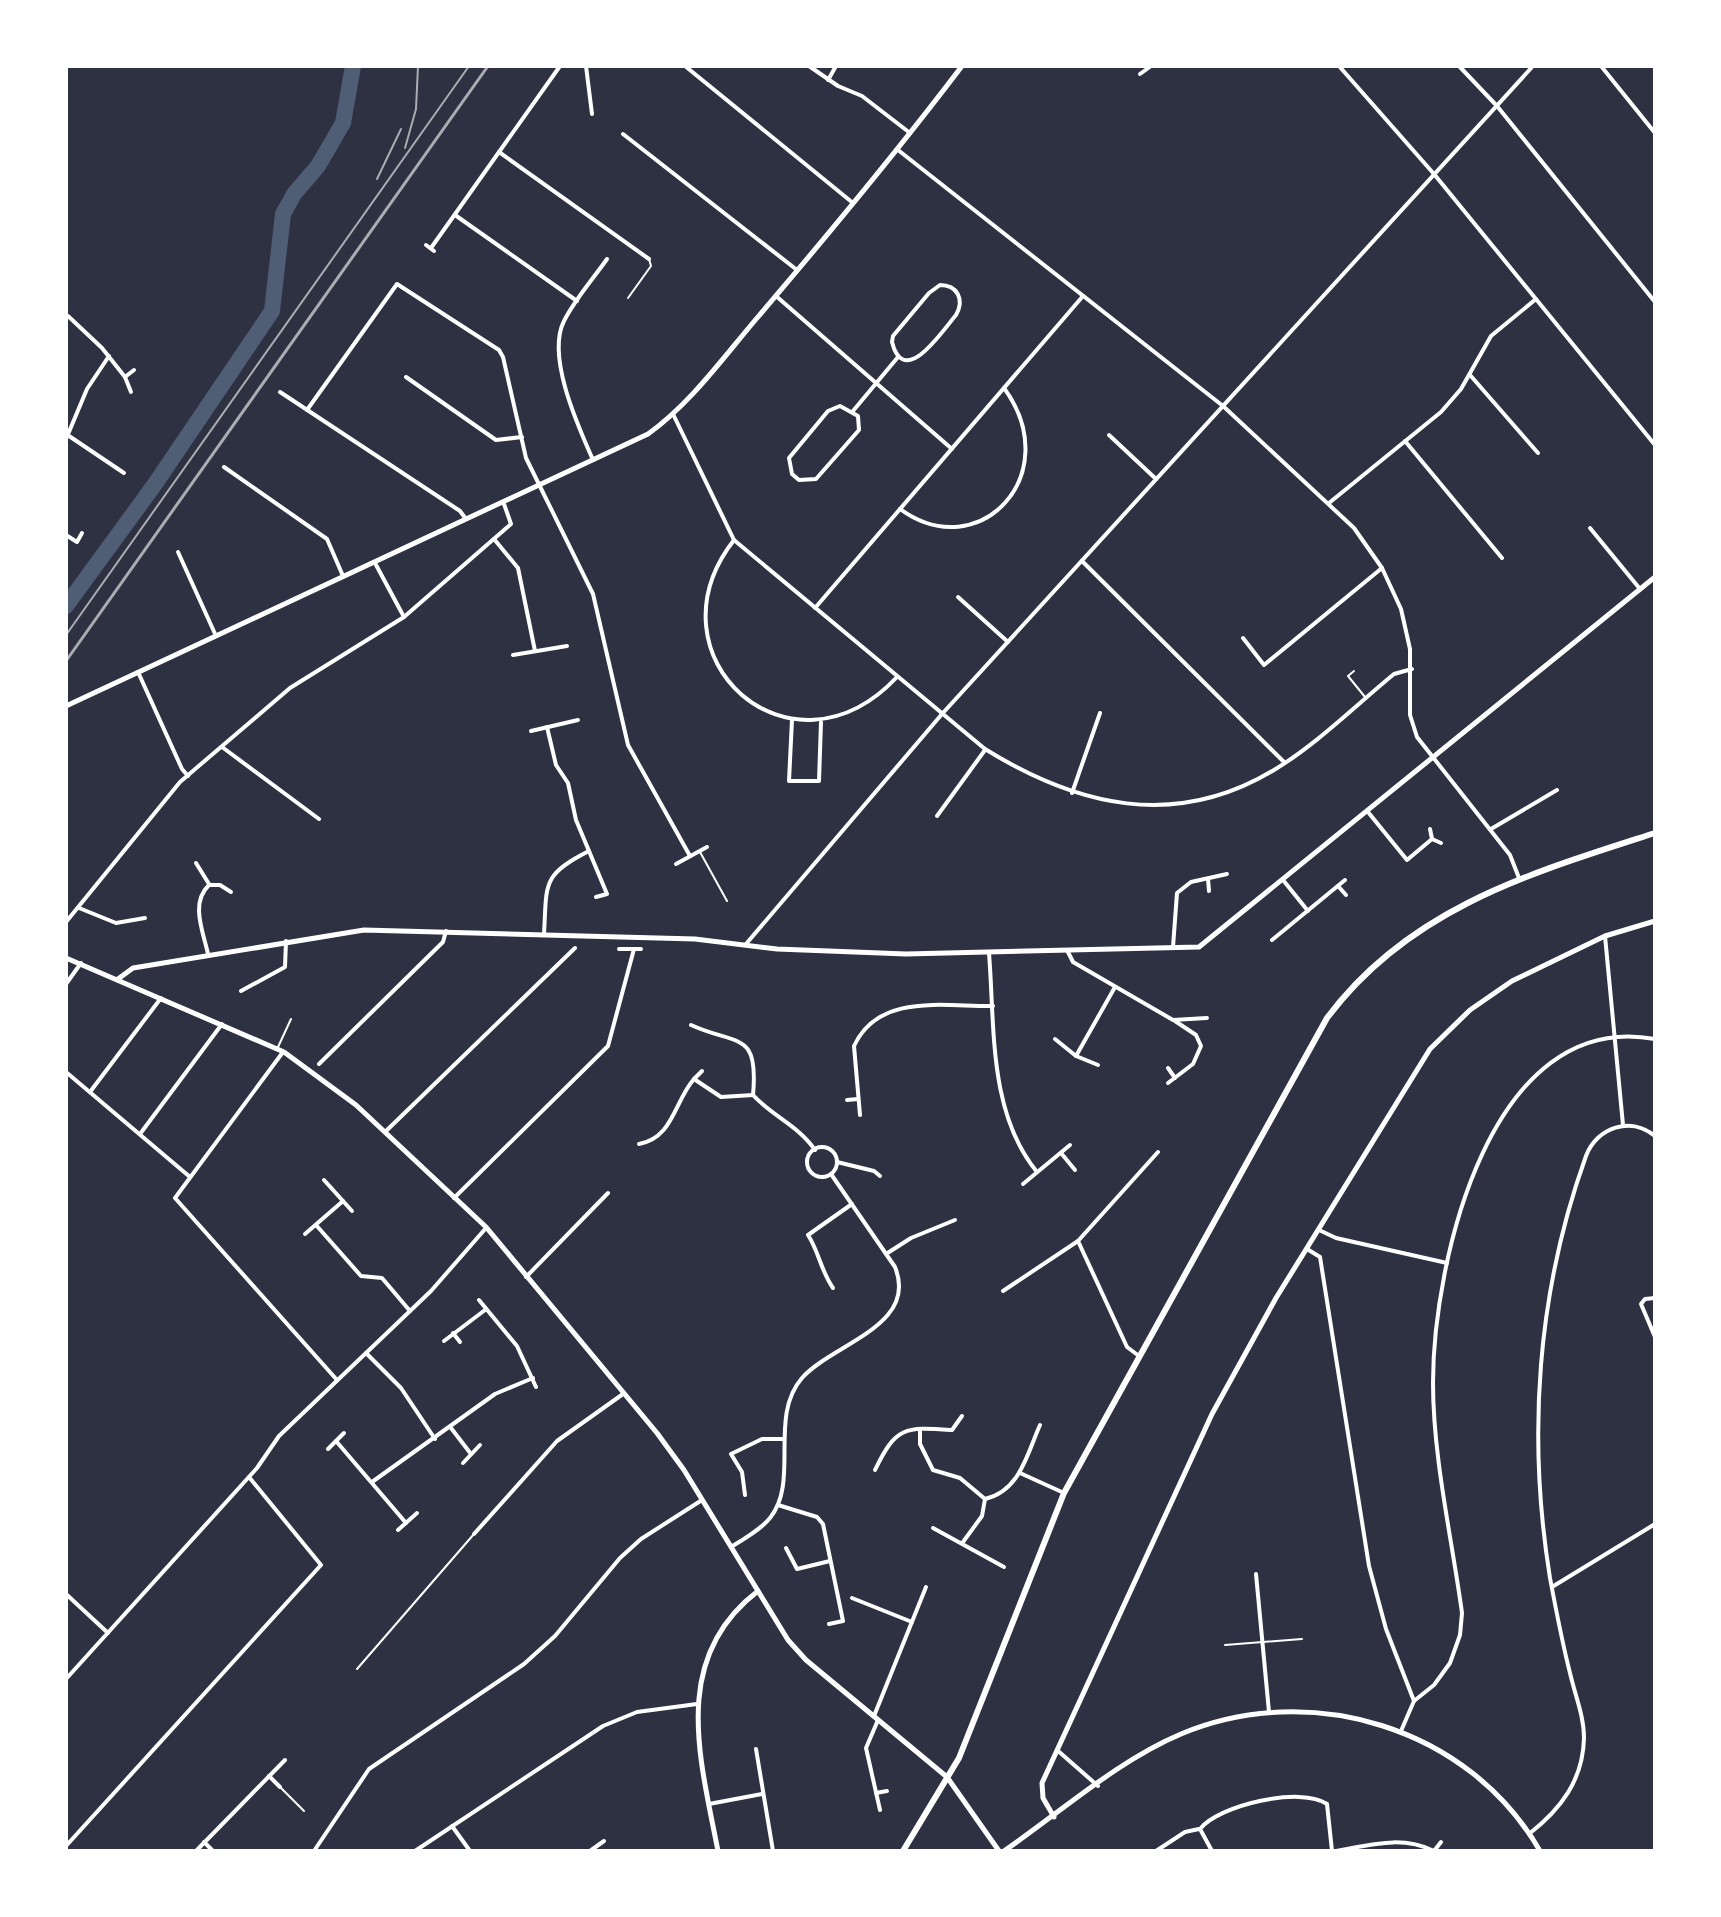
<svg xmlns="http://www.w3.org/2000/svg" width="1721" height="1917" viewBox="0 0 1721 1917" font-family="Helvetica,sans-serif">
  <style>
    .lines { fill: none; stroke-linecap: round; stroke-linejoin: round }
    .river { stroke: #4f5d75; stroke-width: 16 }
    .service { stroke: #fff; stroke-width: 2 }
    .minor { stroke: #fff; stroke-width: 4 }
    .tertiary { stroke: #fff; stroke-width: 5 }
    .secondary { stroke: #fff; stroke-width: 5 }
    .primary { stroke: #fff; stroke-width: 6 }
    .tram { stroke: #abadb3; stroke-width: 2 }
    .rail { stroke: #abadb3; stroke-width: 3 }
  </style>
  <rect width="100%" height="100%" fill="#2d3142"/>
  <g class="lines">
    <path class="river" d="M66 606 155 484 272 311 283 214 294 194 318 166 343 123 353 66"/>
    <g class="service">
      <path d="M628 298 651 266 649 259"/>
      <path d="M1354 671 1348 676 1365 697"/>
      <path d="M700 852 727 901"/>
      <path d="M278 1047 291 1019"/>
      <path d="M1225 1645 1302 1639"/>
      <path d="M357 1669 474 1534"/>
      <path d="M281 1788 304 1811"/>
    </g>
    <g class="minor">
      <path d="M586 66 592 114"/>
      <path d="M685 66 853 203"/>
      <path d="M809 66 838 86 862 96 910 133"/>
      <path d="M1339 66 1434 174 1655 445"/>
      <path d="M1459 66 1497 106 1655 302"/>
      <path d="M1601 66 1655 133"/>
      <path d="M1140 74 1151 66"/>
      <path d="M828 80 836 66"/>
      <path d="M623 134 797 270"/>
      <path d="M898 150 1223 406 1354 528 1382 568 1401 609 1410 649V715L1417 737 1510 855 1519 878"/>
      <path d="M499 152 649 259"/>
      <path d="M455 215 577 301"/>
      <path d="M426 245 434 251"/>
      <path d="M431 248 560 66"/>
      <path d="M940 285C957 285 965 299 956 315 943 330 904 390 892 342L893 336 929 293Z"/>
      <path d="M776 296 952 449"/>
      <path d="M68 316 102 348 125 377"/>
      <path d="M1470 375 1538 453"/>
      <path d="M406 377 496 440 522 437"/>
      <path d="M131 392 125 377 134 370"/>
      <path d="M280 392 460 511 466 519"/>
      <path d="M840 406 858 416 859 430 816 479 799 480 792 474 789 458 828 411Z"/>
      <path d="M307 410 397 284 499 350 503 357 526 458 593 594 628 745 690 856"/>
      <path d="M853 411 898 357"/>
      <path d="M673 414 734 540 985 749C1077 806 1175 830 1274 770 1317 744 1355 706 1394 674L1412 669"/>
      <path d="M1109 435 1156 479"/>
      <path d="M69 436 124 473"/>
      <path d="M66 439 87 389 109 356"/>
      <path d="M1405 441 1502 558"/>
      <path d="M593 460C578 426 546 356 564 321 575 299 593 279 607 259"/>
      <path d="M224 467 327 539 343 576"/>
      <path d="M1329 503 1441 412 1461 389 1491 336 1536 299"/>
      <path d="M900 509C979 567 1067 474 1004 388"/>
      <path d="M1590 528 1640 589"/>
      <path d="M66 535 77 542 82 533"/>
      <path d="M494 539 518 568 535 651"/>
      <path d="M734 540C643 657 791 790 897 677"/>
      <path d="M178 552 216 636"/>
      <path d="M1082 561 1284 762"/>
      <path d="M375 563 404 617"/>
      <path d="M958 597 1008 642"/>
      <path d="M815 608 1083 296"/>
      <path d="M1243 638 1264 665 1382 568"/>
      <path d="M513 655 567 646"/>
      <path d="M138 672 182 769 188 776"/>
      <path d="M792 720 789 781H819L821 722"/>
      <path d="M547 727 556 765 568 783 576 820 607 894 596 897"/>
      <path d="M531 731 578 720"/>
      <path d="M222 747 319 819"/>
      <path d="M1072 793 1100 713"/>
      <path d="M1368 812 1407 860 1432 839 1430 829"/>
      <path d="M937 816 985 750"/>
      <path d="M1491 829 1557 790"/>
      <path d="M1432 839 1441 843"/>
      <path d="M196 863 209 884"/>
      <path d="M676 864 707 847"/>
      <path d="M1208 879 1209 891"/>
      <path d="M1283 880 1308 911"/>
      <path d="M1338 886 1346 895"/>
      <path d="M79 908 116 923 145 918"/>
      <path d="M66 922 180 782 290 688 404 617 511 524 504 504"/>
      <path d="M544 934C547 884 541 875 589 851"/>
      <path d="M1605 936 1623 1125"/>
      <path d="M1272 940 1345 880"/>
      <path d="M746 944 942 714 1533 66"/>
      <path d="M1173 947 1177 893 1191 882 1227 874"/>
      <path d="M619 949H641"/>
      <path d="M1067 950 1073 962 1173 1020 1207 1018"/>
      <path d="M989 953C995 1027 988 1112 1037 1172"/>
      <path d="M208 954C203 931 190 903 209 885H220L231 892"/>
      <path d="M66 984 81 963"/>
      <path d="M241 991 285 967 286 941"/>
      <path d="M691 1025C737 1046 759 1030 753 1095 772 1116 799 1126 815 1150"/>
      <path d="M1055 1039 1076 1056 1098 1065"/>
      <path d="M283 1052 175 1198 337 1380"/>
      <path d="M1076 1056 1115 987"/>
      <path d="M319 1064 443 942 446 931"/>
      <path d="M1168 1068 1175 1078"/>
      <path d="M66 1072 190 1177"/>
      <path d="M694 1079 702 1071"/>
      <path d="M1168 1083 1193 1064 1201 1046 1196 1035 1175 1021"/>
      <path d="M90 1092 161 998"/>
      <path d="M847 1100 858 1099"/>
      <path d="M860 1115 854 1046C879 992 946 1007 993 1006"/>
      <path d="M385 1132 575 948"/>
      <path d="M140 1134 222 1024"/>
      <path d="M639 1144C673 1138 674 1102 694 1079L721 1097 753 1095"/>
      <circle cx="822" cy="1162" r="15"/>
      <path d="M1061 1153 1075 1170"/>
      <path d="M837 1162 874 1171 880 1176"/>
      <path d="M324 1180 352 1211"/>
      <path d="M1023 1184 1070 1145"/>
      <path d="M454 1198 608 1046 634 949"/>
      <path d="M316 1225 361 1276 382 1278 410 1311"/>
      <path d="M1319 1230 1336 1238 1447 1263"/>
      <path d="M305 1234 343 1201"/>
      <path d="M1078 1241 1127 1347 1139 1356"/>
      <path d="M1307 1249 1320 1257 1369 1566 1386 1629 1414 1701"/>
      <path d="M886 1254 911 1238 955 1220"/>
      <path d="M526 1277 608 1193"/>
      <path d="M833 1288C821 1271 819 1252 808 1235L852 1204"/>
      <path d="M1003 1291 1078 1241 1158 1152"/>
      <path d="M1655 1298 1645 1299 1641 1304 1655 1337"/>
      <path d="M479 1300 517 1346 536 1387"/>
      <path d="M453 1333 460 1342"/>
      <path d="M444 1341 485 1310"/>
      <path d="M366 1353 401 1388 435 1439"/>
      <path d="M451 1428 471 1454"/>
      <path d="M920 1431V1444L933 1470 960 1478 985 1499 982 1516 963 1542"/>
      <path d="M336 1441 406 1523"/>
      <path d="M328 1449 344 1433"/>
      <path d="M463 1463 480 1445"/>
      <path d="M875 1470C896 1426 905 1427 952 1430L962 1416"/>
      <path d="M1020 1473 1064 1493"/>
      <path d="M372 1482 495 1394 533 1378"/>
      <path d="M745 1495 742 1472 731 1454 762 1439H784"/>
      <path d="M985 1499C1020 1491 1027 1454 1040 1425"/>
      <path d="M778 1505 817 1517 823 1524 843 1621 829 1624"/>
      <path d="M933 1528 1004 1567"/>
      <path d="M398 1530 417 1513"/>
      <path d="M474 1534 557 1441 623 1394"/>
      <path d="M731 1547C744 1539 760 1530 770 1518 800 1481 768 1417 802 1378 832 1344 919 1326 895 1267L831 1174"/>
      <path d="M786 1548 797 1569 830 1561"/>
      <path d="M1256 1574 1269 1712"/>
      <path d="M1552 1587 1655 1524"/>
      <path d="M66 1594 108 1633"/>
      <path d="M852 1598 912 1622"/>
      <path d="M66 1679 257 1468 279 1436 431 1291 486 1228"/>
      <path d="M874 1716 926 1587"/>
      <path d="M878 1720 866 1748 880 1810"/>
      <path d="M1401 1731 1414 1701 1434 1685 1450 1663 1460 1635 1462 1613C1452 1539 1433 1458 1433 1383 1433 1263 1490 1008 1655 1039"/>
      <path d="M756 1749 773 1851"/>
      <path d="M1057 1750 1098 1786"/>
      <path d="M269 1776 280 1787"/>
      <path d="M876 1793 887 1791"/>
      <path d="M709 1804 762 1794"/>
      <path d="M452 1826 470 1851"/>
      <path d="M1529 1834C1561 1809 1583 1780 1584 1738 1584 1716 1575 1695 1570 1673 1562 1642 1556 1610 1550 1578 1527 1436 1537 1292 1586 1156 1597 1127 1631 1116 1655 1136"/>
      <path d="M204 1842 213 1851"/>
      <path d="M66 1846 321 1565 249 1477"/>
      <path d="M196 1851 285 1760"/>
      <path d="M314 1851 369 1769 524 1664 555 1636 620 1558 641 1539 702 1500"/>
      <path d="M415 1851 603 1726 637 1712 697 1704"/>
      <path d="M590 1851 604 1841"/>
      <path d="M1156 1851 1185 1832 1199 1829"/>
      <path d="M1212 1851 1200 1829C1219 1805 1301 1786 1327 1804L1332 1851"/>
      <path d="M1336 1851C1371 1845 1401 1835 1434 1851"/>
      <path d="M1434 1851 1441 1842"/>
    </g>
    <g class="tertiary">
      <path d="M118 979 133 968 364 930 695 939 777 949 906 954 1199 947 1655 577"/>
      <path d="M1054 1817 1043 1798 1042 1783 1212 1414 1276 1298 1430 1049 1470 1010 1512 981 1605 936 1655 921"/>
      <path d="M1004 1851C1061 1812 1117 1761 1181 1734 1310 1680 1469 1727 1540 1851"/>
    </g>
    <g class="secondary">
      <path d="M66 706 648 434C690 404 723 358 757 318 827 236 896 153 962 66"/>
      <path d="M66 958 284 1052 356 1105 486 1227 657 1433 684 1470 788 1640 806 1660 947 1777 999 1851"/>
      <path d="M718 1851C700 1758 670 1658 758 1591"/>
    </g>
    <path class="primary" d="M903 1851 959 1758 1064 1493 1327 1018C1409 908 1531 873 1655 833"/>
    <g class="tram">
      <path d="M405 148 416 109 418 66"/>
      <path d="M377 179 401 129"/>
      <path d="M66 635 469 66"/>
    </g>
    <path class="rail" d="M66 661 488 66"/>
  </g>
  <rect width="1721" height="1917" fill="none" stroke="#ffffff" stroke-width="136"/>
</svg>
